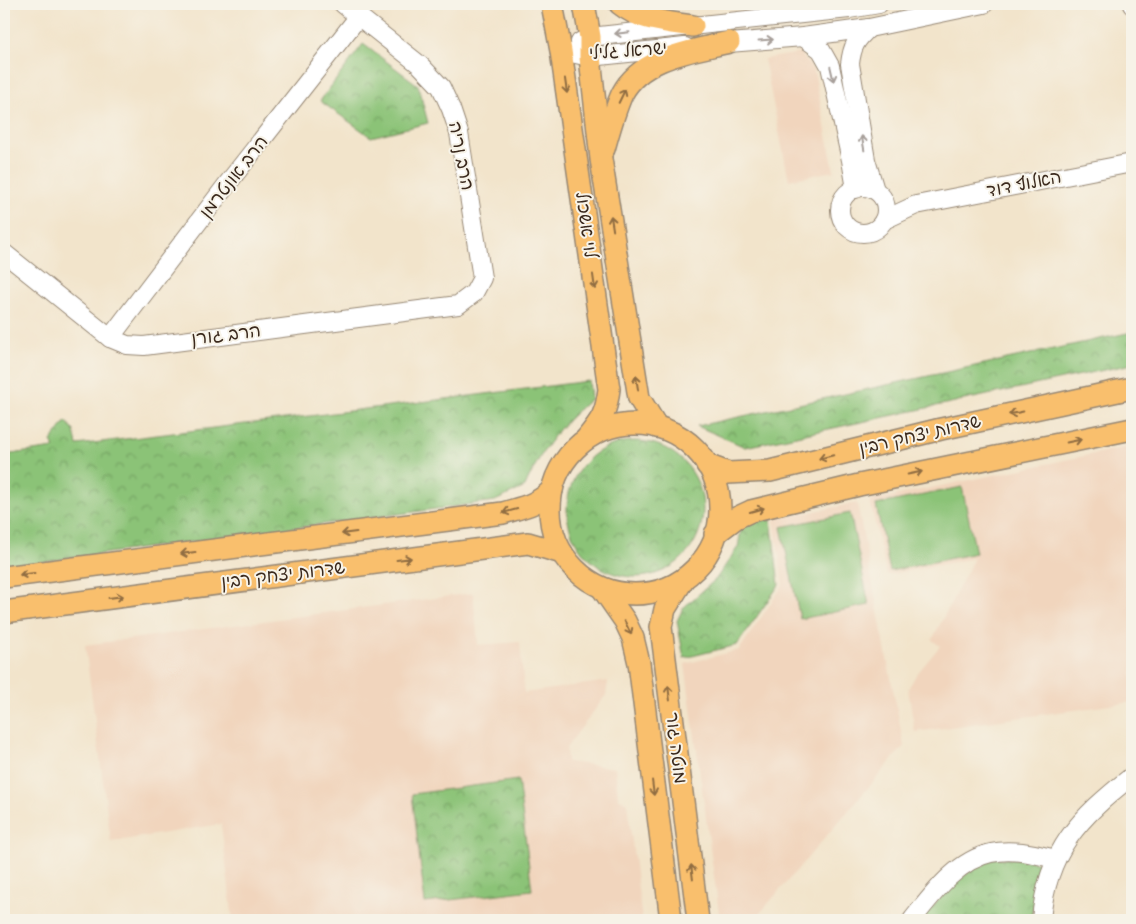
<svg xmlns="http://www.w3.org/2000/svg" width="1136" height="924" viewBox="0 0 1136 924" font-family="'Balsamiq Sans','Playpen Sans Hebrew',sans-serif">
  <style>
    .built { fill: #f1d5bd }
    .park { fill: url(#park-crowns); stroke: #63764a }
    .garden { fill: #8bc377; stroke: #63764a }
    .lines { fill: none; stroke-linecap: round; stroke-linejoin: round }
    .minor-casing { stroke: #968774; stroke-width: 20 }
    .major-casing { stroke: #968774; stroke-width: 24 }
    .minor { stroke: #fff; stroke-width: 18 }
    .major { stroke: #f9bf6d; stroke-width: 21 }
    .oneway { stroke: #a79f9a }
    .oneway2 { stroke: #906d42 }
    .labels { text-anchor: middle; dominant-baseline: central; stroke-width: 4; stroke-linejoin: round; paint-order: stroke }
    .street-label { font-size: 18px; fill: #3b2a1e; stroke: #f7f3e8 }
  </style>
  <defs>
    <pattern id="park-crowns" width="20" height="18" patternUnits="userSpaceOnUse" patternTransform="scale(1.25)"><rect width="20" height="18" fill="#8bc377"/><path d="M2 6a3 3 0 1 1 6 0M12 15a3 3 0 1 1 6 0" fill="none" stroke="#739f61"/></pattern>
  </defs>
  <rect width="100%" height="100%" fill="#f7f3e8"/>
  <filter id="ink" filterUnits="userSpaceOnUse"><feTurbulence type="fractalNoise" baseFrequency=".02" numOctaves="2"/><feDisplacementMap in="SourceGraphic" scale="10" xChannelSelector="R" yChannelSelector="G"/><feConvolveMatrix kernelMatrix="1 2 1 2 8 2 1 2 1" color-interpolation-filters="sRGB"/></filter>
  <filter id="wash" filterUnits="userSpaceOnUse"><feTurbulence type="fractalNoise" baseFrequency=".0096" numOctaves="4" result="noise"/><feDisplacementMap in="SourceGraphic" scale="20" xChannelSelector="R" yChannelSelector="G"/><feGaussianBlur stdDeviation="1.12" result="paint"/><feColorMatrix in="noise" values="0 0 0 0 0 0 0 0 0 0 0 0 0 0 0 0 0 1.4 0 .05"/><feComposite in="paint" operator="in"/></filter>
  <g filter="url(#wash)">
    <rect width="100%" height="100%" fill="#f2e4cb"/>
    <g class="built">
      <path d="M800 53 814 71 834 171 789 180 764 59Z"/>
      <path d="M1132 446V702L915 732 908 689 916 675 940 646 932 640 974 558 887 575 870 501Z"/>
      <path d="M857 503 904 746 754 920H720L685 664 739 650 783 585 774 519Z"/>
      <path d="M473 593 478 645 520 642 524 693 608 681 606 695 566 748 567 762 615 768 618 798 627 803 642 920H233L221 824 111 842 85 645Z"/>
    </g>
    <g class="park">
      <path d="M363 44 418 85 428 123 371 137 320 101Z"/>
      <path d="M1132 332V364L745 447 697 426Z"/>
      <path d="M589 381 591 399C560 424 541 450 525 487L495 501 4 567V455L54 448 51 441 66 421 74 431 77 445Z"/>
      <circle cx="635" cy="509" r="68"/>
      <path d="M771 519 779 585 737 645 684 658 677 621 683 608 716 579 738 547 742 524Z"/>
      <path d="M518 780 532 890 425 903 412 794Z"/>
      <path d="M987 858H1014L1047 864 1033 908 1031 920H923L922 919 950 887Z"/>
    </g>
    <g class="garden">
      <path d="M962 487 976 553 890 571 876 505Z"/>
      <path d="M850 513 869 605 800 619 781 527Z"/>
    </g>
  </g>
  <g filter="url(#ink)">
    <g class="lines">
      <defs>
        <g id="minor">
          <path d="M1132 4V5"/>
          <path d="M869 28C856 40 852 46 850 64L866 160 875 190"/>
          <path d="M803 37 821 50 830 66 851 160 856 189"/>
          <path d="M580 42 590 37 849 9 879 4"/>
          <path d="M716 44 803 37 869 28 984 4"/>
          <path d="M561 51 590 57 685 47"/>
          <circle cx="863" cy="210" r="23"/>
          <path d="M884 220 916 205 1132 163"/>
          <path d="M4 253 110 338 127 345 144 346 458 305 474 293 482 278 459 133 451 109 441 87 420 65 343 4"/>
          <path d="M110 338 228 183 359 16"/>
          <path d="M912 920C932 895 957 860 991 853 1012 848 1035 854 1056 859"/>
          <path d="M1041 920C1047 850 1079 818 1132 776"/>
        </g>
        <g id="major">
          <path d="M552 4 561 51 609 389C606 414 602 419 587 438"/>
          <path d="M584 4 590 37V57L601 159 639 398 657 427"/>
          <path d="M620 4C641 21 667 22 693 26"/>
          <path d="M604 149C609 131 614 112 622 94 641 57 692 51 729 42"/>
          <circle cx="635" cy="509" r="85"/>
          <path d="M707 465 728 473 770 471 941 429 1132 388"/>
          <path d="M715 534 736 518 751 511 859 485 1132 429"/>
          <path d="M4 577 503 513C523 507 537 505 552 490"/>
          <path d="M683 580 665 609 661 627 698 920"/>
          <path d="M602 588 625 621 633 638 639 663 671 920"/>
          <path d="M4 612 528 543 562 553"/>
        </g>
      </defs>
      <use href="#minor" class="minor-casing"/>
      <use href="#major" class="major-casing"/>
      <use href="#minor" class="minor"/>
      <use href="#major" class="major"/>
    </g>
    <defs><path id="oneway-shaft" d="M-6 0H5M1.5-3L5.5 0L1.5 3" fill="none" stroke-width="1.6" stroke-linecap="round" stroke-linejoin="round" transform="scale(1.25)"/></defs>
    <g class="oneway">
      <use href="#oneway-shaft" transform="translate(622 33) rotate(174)"/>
      <use href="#oneway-shaft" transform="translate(766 40) rotate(-4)"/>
      <use href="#oneway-shaft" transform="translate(832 74) rotate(77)"/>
      <use href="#oneway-shaft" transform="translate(863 143) rotate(-100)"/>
    </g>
    <g class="oneway2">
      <use href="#oneway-shaft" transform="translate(566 86) rotate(82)"/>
      <use href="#oneway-shaft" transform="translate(622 96) rotate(-64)"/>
      <use href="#oneway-shaft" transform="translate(612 223) rotate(-99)"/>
      <use href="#oneway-shaft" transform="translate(594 282) rotate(82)"/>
      <use href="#oneway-shaft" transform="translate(637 383) rotate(-99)"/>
      <use href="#oneway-shaft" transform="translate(1016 413) rotate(168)"/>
      <use href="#oneway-shaft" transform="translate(1074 441) rotate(-12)"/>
      <use href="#oneway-shaft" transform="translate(826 457) rotate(166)"/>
      <use href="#oneway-shaft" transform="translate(915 473) rotate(-12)"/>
      <use href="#oneway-shaft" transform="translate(757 510) rotate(-16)"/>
      <use href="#oneway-shaft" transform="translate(510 511) rotate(165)"/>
      <use href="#oneway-shaft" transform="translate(349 533) rotate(173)"/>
      <use href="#oneway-shaft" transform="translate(188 553) rotate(173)"/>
      <use href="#oneway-shaft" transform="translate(404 559) rotate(-7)"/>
      <use href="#oneway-shaft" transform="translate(27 574) rotate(173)"/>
      <use href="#oneway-shaft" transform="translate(116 597) rotate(-7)"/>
      <use href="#oneway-shaft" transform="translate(628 628) rotate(64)"/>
      <use href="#oneway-shaft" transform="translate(669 693) rotate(-97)"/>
      <use href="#oneway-shaft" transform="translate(653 788) rotate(83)"/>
      <use href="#oneway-shaft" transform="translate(692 872) rotate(-97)"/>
    </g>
  </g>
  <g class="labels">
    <g class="street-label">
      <text transform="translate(628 51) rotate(-4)">ישראל גלילי</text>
      <text transform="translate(461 156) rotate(79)">הרב נריה</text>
      <text transform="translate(234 177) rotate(-52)">הרב אונטרמן</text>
      <text transform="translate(1024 184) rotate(-11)">האלוף דוד</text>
      <text transform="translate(586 225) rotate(82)">לוי אשכול</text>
      <text transform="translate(226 335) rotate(-7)">הרב גורן</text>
      <text transform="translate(920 435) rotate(-13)">שדרות יצחק רבין</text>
      <text transform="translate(283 575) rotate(-7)">שדרות יצחק רבין</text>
      <text transform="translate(676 748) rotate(83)">מוטה גור</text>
    </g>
  </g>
  <rect width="1136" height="924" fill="none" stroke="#f7f3e8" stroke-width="20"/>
</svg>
